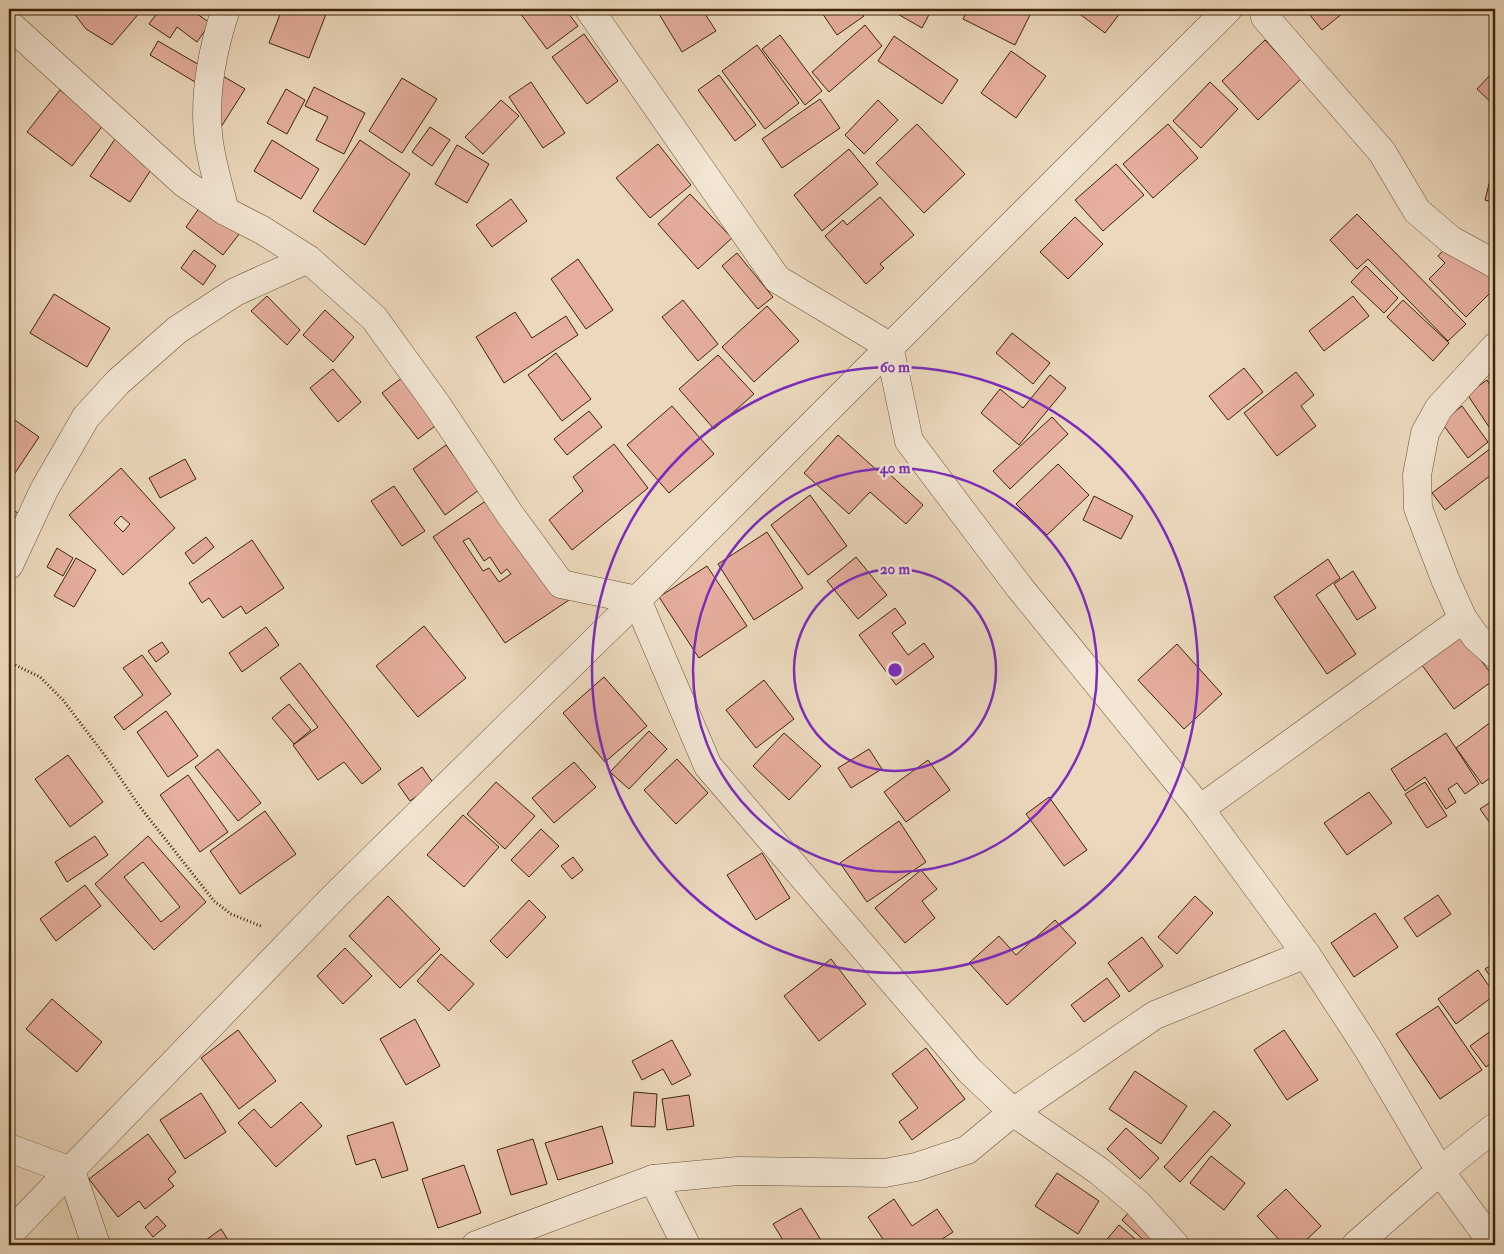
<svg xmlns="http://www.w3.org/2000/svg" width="1504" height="1254" viewBox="0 0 1504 1254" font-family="'IM FELL Double Pica',serif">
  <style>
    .building { fill: #e5ae9d; stroke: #3e2405; fill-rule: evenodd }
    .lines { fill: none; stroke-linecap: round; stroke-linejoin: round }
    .minor-casing { stroke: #6a5133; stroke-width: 29 }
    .path { stroke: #3e2405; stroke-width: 3; stroke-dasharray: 1 2.5; stroke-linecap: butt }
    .minor { stroke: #f3e6d4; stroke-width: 28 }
    .ring { fill: none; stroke: #7b2cbf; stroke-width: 2.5 }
    .centre { fill: #7b2cbf; stroke: #f3e6d4; stroke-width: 2.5 }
    .ring-label { font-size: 15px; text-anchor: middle; font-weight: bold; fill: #7b2cbf; stroke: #f3e6d4; stroke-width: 5; stroke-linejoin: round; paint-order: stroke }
  </style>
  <rect width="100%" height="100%" fill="#ecd9bd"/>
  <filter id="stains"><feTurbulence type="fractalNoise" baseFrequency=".004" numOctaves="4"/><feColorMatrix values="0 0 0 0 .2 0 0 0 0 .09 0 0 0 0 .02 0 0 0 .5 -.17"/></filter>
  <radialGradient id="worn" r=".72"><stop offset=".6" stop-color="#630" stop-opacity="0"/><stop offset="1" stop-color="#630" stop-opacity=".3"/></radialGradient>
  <g class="building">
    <path d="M76 9H138L141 11 112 45 86 29 73 12Z"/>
    <path d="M160 9H190L210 23 197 42 177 27 170 38 149 24Z"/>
    <path d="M282 9H328L309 58 269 43Z"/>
    <path d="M517 9H565L578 26 547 49Z"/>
    <path d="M656 9H702L716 31 682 52Z"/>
    <path d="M823 9H859L864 16 837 35 820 10Z"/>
    <path d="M899 9H932L922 28 896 13Z"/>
    <path d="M968 9H1017L1030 15 1015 45 963 19Z"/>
    <path d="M1073 9H1123L1105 33Z"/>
    <path d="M1305 9H1348L1322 30Z"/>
    <path d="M865 25 882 46 829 92 812 72Z"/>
    <path d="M584 34 618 81 587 104 552 57Z"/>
    <path d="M780 35 822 91 805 105 762 49Z"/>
    <path d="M894 36 958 80 942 104 878 61Z"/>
    <path d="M1265 40 1301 79 1258 120 1222 81Z"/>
    <path d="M158 41 208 70 200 85 150 55Z"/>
    <path d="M757 45 799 103 765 129 722 71Z"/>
    <path d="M1011 51 1046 76 1016 118 981 93Z"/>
    <path d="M1495 70V106L1477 89Z"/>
    <path d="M221 75 245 89 221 127 198 112Z"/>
    <path d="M719 75 756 125 735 141 698 90Z"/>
    <path d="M402 78 437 99 402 153 369 131Z"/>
    <path d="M531 82 565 133 543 148 509 97Z"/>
    <path d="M1210 82 1238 109 1201 148 1173 121Z"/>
    <path d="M314 87 365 113 344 154 316 140 328 117 305 106Z"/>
    <path d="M286 89 305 100 287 134 267 123Z"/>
    <path d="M60 90 104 124 72 166 27 132Z"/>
    <path d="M820 99 840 128 782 168 762 139Z"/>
    <path d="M501 100 519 116 483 154 465 137Z"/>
    <path d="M878 100 898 120 864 154 845 135Z"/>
    <path d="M917 124 965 174 924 213 876 163Z"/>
    <path d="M1168 124 1198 158 1153 198 1123 164Z"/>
    <path d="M430 127 450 140 432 166 412 152Z"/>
    <path d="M117 136 156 162 130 202 90 176Z"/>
    <path d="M272 140 319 169 301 199 254 171Z"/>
    <path d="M360 140 410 174 365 245 313 211Z"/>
    <path d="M658 144 691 185 650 218 616 178Z"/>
    <path d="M457 145 489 164 467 203 435 184Z"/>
    <path d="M849 149 878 184 822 231 794 195Z"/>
    <path d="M1116 164 1144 195 1103 231 1075 200Z"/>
    <path d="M1492 172H1495V203L1485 200Z"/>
    <path d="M690 194 732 238 698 269 658 224Z"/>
    <path d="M880 197 914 235 880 264 884 268 866 284 825 236 843 220 847 225Z"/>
    <path d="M511 199 527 221 492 247 476 225Z"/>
    <path d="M202 204 240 233 223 255 186 227Z"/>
    <path d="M1357 214 1466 324 1448 341 1368 259 1357 269 1330 240Z"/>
    <path d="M1075 217 1103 244 1068 279 1040 252Z"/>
    <path d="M1459 234 1495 271V288L1466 317 1429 279 1445 263 1438 256Z"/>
    <path d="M194 250 216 266 203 285 181 268Z"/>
    <path d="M737 253 773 297 758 309 722 266Z"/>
    <path d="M578 259 613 310 586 329 551 279Z"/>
    <path d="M1366 266 1398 298 1384 313 1351 282Z"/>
    <path d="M54 294 110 328 87 367 30 333Z"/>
    <path d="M267 296 300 330 287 345 251 311Z"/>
    <path d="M1353 296 1369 316 1324 351 1309 331Z"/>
    <path d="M683 300 718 344 698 361 662 317Z"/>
    <path d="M1403 300 1449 343 1433 361 1387 317Z"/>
    <path d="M767 306 799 341 754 382 722 347Z"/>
    <path d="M325 310 354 337 333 362 303 335Z"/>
    <path d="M515 312 532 338 566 316 578 335 504 383 476 337Z"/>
    <path d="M1012 333 1050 363 1033 384 996 353Z"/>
    <path d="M556 353 591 399 562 421 528 375Z"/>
    <path d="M718 355 754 394 714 429 679 389Z"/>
    <path d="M1244 368 1263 392 1228 420 1209 396Z"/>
    <path d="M333 369 361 402 338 422 310 388Z"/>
    <path d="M411 371 447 417 418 439 382 393Z"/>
    <path d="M1296 372 1314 395 1301 406 1316 426 1277 456 1244 413Z"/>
    <path d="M1050 375 1066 388 1019 445 981 413 1000 389 1023 408Z"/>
    <path d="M1487 380 1495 393V436L1467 394Z"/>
    <path d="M672 406 714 454 669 493 627 445Z"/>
    <path d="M1462 406 1488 442 1468 458 1441 422Z"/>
    <path d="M589 411 602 427 567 455 554 439Z"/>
    <path d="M1052 417 1068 434 1010 489 993 471Z"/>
    <path d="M12 418 39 437 13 476 9 474V422Z"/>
    <path d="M838 435 881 474 885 470 923 505 906 524 870 492 849 514 804 473Z"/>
    <path d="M614 444 648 488 572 550 549 520 583 491 573 477Z"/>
    <path d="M446 445 479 490 445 515 413 469Z"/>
    <path d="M1495 445V472L1445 510 1432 493Z"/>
    <path d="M185 459 196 479 160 498 149 478Z"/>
    <path d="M1058 464 1089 495 1047 535 1016 504Z"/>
    <path d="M121 468 175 528 123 575 69 515ZM121 516 130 524 123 532 114 523Z"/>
    <path d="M394 486 425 531 402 546 371 501Z"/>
    <path d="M810 495 847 546 808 575 771 525Z"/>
    <path d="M1094 496 1133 516 1121 539 1083 520Z"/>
    <path d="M490 498 555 579 569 600 505 643 433 537ZM469 538 484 561 490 557 501 574 507 569 511 574 499 582 489 568 483 571 463 541Z"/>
    <path d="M9 508 20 514 9 537Z"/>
    <path d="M767 532 803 588 754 620 718 564Z"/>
    <path d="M206 537 214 547 193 564 185 553Z"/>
    <path d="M252 540 284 588 246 614 241 606 223 618 209 598 202 603 189 583Z"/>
    <path d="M57 548 73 558 63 576 47 567Z"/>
    <path d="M856 557 887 595 858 619 827 581Z"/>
    <path d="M76 558 96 570 74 607 54 596Z"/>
    <path d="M1328 559 1340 578 1316 595 1356 654 1327 674 1274 597Z"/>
    <path d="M707 566 747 626 699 658 659 597Z"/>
    <path d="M1353 571 1376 608 1357 620 1334 584Z"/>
    <path d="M895 608 906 623 892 633 908 655 924 643 934 657 896 685 859 635Z"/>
    <path d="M424 626 466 678 418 717 376 666Z"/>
    <path d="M266 627 279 645 242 672 229 653Z"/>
    <path d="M1460 632 1495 679 1454 709 1419 661Z"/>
    <path d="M162 642 169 652 156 662 148 651Z"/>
    <path d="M1177 644 1222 694 1184 729 1138 680Z"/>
    <path d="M142 655 171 694 124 730 114 717 143 695 123 668Z"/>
    <path d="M300 663 381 769 362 784 344 762 318 780 293 745 318 727 280 678Z"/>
    <path d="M604 677 647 726 605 762 563 713Z"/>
    <path d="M764 680 794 719 756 748 726 710Z"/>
    <path d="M289 704 311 730 294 744 272 718Z"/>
    <path d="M166 711 198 756 168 777 137 732Z"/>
    <path d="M1495 719V774L1482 784 1456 748Z"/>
    <path d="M649 731 667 749 629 789 610 772Z"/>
    <path d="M784 733 821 766 789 800 753 766Z"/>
    <path d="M1446 733 1479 784 1465 794 1457 783 1448 789 1456 802 1446 809 1425 777 1405 791 1391 769Z"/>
    <path d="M218 749 261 803 238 821 195 767Z"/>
    <path d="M869 749 882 769 851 788 838 768Z"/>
    <path d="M68 755 103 802 70 827 35 779Z"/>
    <path d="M677 759 708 793 676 824 644 790Z"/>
    <path d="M928 760 950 790 906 822 884 792Z"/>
    <path d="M574 762 596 787 554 823 532 798Z"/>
    <path d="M422 767 434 784 410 801 398 784Z"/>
    <path d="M188 775 228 832 200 852 160 795Z"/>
    <path d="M496 782 535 816 505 849 467 814Z"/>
    <path d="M1425 782 1447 816 1427 828 1405 794Z"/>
    <path d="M1369 792 1392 823 1347 855 1324 823Z"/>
    <path d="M1049 797 1087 850 1064 866 1026 814Z"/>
    <path d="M1495 799V830L1480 809Z"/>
    <path d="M265 811 296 854 240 894 210 851Z"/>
    <path d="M463 815 499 847 464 887 427 855Z"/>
    <path d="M899 821 926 862 867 902 840 863Z"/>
    <path d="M541 829 559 846 529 877 511 860Z"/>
    <path d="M95 836 108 855 67 882 55 862Z"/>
    <path d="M148 836 206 902 154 950 95 884ZM143 862 180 907 161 922 124 877Z"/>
    <path d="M762 853 790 898 756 920 727 875Z"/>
    <path d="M573 857 583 870 572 879 561 866Z"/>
    <path d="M921 870 937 889 922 901 935 918 905 943 875 908Z"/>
    <path d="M85 885 101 906 56 941 40 919Z"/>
    <path d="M1438 895 1451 914 1417 937 1404 918Z"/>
    <path d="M388 896 440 949 400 988 349 936Z"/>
    <path d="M1195 896 1213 913 1177 954 1158 937Z"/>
    <path d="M529 900 546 917 507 958 490 941Z"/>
    <path d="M1375 913 1398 947 1354 977 1331 943Z"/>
    <path d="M1055 920 1076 943 1007 1005 969 963 999 936 1016 955Z"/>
    <path d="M1142 937 1163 966 1129 992 1108 963Z"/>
    <path d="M345 948 372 976 343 1004 317 976Z"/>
    <path d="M441 954 474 984 449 1011 417 981Z"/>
    <path d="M831 959 866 1004 819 1041 784 996Z"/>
    <path d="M1495 962V983L1485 969Z"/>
    <path d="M1478 970 1495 995 1456 1024 1438 999Z"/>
    <path d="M1107 978 1120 996 1084 1022 1071 1005Z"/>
    <path d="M52 999 102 1042 77 1072 26 1029Z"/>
    <path d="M1438 1006 1482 1070 1440 1099 1396 1034Z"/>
    <path d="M415 1019 440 1066 406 1085 380 1039Z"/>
    <path d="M1495 1028V1060L1486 1067 1470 1046Z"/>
    <path d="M238 1030 276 1081 239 1109 201 1058Z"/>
    <path d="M1284 1030 1318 1080 1287 1100 1254 1050Z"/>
    <path d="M672 1040 691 1075 672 1085 663 1069 642 1080 632 1061Z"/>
    <path d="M926 1048 965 1099 912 1140 899 1122 918 1108 892 1074Z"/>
    <path d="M1135 1071 1187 1106 1161 1144 1109 1109Z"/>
    <path d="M634 1092 657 1094 655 1127 631 1126Z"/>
    <path d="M201 1093 226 1132 185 1159 160 1120Z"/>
    <path d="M689 1095 694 1126 667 1130 662 1099Z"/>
    <path d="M301 1102 322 1126 276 1167 238 1123 254 1109 271 1128Z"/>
    <path d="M1214 1111 1231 1125 1180 1182 1164 1167Z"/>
    <path d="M393 1122 408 1170 382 1178 375 1159 356 1165 347 1136Z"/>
    <path d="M602 1126 613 1163 558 1180 545 1143Z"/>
    <path d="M1126 1128 1159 1158 1140 1179 1107 1149Z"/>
    <path d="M148 1134 176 1172 168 1179 174 1186 145 1209 139 1201 118 1217 89 1179Z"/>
    <path d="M533 1139 547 1184 511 1195 497 1150Z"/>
    <path d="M1211 1156 1245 1183 1224 1210 1190 1183Z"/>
    <path d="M464 1165 481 1213 438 1228 422 1179Z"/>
    <path d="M1057 1173 1099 1201 1078 1234 1035 1206Z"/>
    <path d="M1286 1189 1321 1226 1301 1245H1284L1257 1216Z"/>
    <path d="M894 1199 912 1226 937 1209 953 1232 933 1245H887L868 1217Z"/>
    <path d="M1139 1201 1186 1245H1149L1122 1220Z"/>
    <path d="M801 1208 824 1245H786L773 1224Z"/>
    <path d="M157 1216 166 1226 153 1237 145 1227Z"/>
    <path d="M1119 1225 1142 1245H1102Z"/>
    <path d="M221 1229 228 1240 221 1245H209L206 1240Z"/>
  </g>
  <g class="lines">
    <defs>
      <g id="minor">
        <path d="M589 9 777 279 889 346 909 441 1020 588 1200 809 1306 954 1368 1049 1440 1171 1494 1245"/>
        <path d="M1267 9 1265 17 1382 152 1417 211 1451 240 1495 264"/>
        <path d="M9 24 184 183 225 211 262 230 308 259 374 318 437 405 511 516 561 584 637 600 708 766 969 1070 1013 1112 1099 1171 1137 1203 1175 1245"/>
        <path d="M225 211C219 186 210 159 208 133 204 93 213 47 226 9"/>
        <path d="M1495 347 1439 408 1425 433 1417 475 1418 508 1445 579 1463 619 1476 637 1495 654"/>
        <path d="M9 565 44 490 86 417 118 382 177 330 235 292 308 259"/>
        <path d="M1200 809 1463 619"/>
        <path d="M9 1148 71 1171 96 1245"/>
        <path d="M653 1179 686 1245"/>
        <path d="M9 1234 336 895 637 600 1228 9"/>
        <path d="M476 1245 653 1179 738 1171 885 1173 916 1167 967 1150 1013 1112 1155 1015 1306 954"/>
        <path d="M1356 1245 1440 1171 1495 1127"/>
      </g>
    </defs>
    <use href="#minor" class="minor-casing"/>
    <path class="path" d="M9 662 40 677 63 700 106 757 140 807 214 901 231 914 263 927"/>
    <use href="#minor" class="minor"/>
  </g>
  <g class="ring">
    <circle cx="895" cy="670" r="101"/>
    <circle cx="895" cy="670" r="202"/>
    <circle cx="895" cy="670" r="303"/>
  </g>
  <circle cx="895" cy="670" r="8" class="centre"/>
  <g class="ring-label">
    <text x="895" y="372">60 m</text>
    <text x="895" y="473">40 m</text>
    <text x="895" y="574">20 m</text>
  </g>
  <rect width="1504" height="1254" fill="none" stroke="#ecd9bd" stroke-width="30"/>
  <rect x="10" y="10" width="1484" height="1234" fill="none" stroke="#3e2405" stroke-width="2.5"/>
  <rect x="15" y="15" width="1474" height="1224" fill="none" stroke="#3e2405"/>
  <rect width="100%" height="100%" filter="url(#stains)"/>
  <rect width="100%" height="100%" fill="url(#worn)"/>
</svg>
